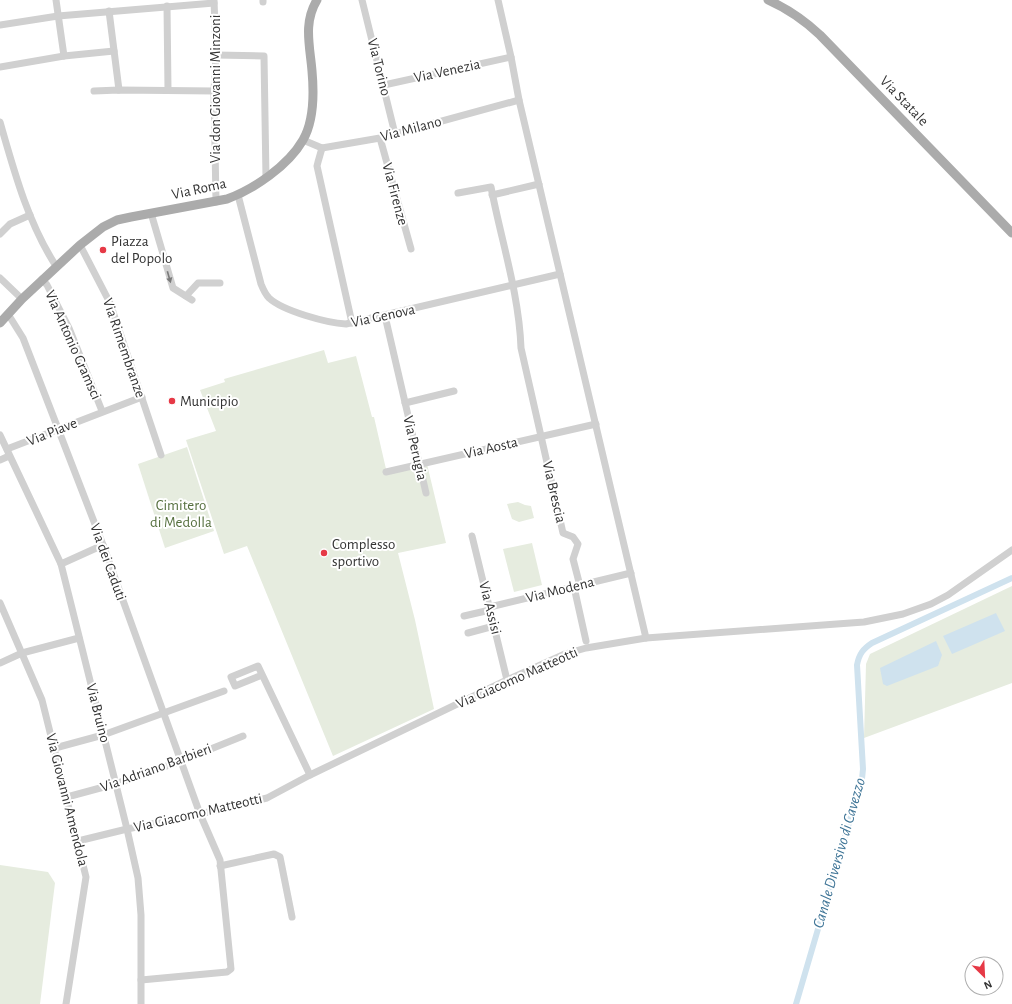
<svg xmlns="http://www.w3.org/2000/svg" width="1012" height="1004" viewBox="0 0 1012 1004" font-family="'Alegreya Sans',sans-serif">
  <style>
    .green { fill: #e6ecdf }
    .water { fill: #cfe2ee }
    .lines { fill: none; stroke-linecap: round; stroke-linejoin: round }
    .canal { stroke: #cfe2ee; stroke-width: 6 }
    .minor { stroke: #d0d0d0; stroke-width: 7 }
    .major { stroke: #ababab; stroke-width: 9 }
    .oneway { fill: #7a7a7a }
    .poi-dot { fill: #e63946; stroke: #fff; stroke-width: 1.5 }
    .labels { text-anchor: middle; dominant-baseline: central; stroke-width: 4; stroke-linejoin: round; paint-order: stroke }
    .street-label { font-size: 15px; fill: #333; stroke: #fff }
    .poi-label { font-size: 15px; fill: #333; stroke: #fff; text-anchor: start }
    .park-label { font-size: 15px; fill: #56703f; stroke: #fff }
    .water-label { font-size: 16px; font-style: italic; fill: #3f7597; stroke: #fff }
  </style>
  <rect width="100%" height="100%" fill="#fff"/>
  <g class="green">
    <path d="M324 350 328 363 356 356 372 417H374L386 469 426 460 446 543 398 553 415 620 434 709 333 756 247 546 224 554 186 440 216 431 200 390 225 382 224 379Z"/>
    <path d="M187 447 214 531 165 548 138 464Z"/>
    <path d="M518 502 525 505 531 506 534 518 519 522 512 519 507 504Z"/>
    <path d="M532 543 542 585 514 592 503 549Z"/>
    <path d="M1012 586V683L864 738 866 664 870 654Z"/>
    <path d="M0 865 48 872 55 883 40 1004H0Z"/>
  </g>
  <g class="water">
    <path d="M996 613 1005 631 952 654 943 636Z"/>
    <path d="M936 641 942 655 938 666 887 686 883 684 880 668Z"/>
  </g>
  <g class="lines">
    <path class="canal" d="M796 1004 862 779 863 769 857 665C859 654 863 649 872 643L1012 578"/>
    <g class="minor">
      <path d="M56 0 64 56"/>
      <path d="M214 0 216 55 214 91 216 202"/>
      <path d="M362 0 395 134"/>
      <path d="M498 0 511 57 519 100 646 638"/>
      <path d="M263 2V0"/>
      <path d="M167 6 168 90"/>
      <path d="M109 11 119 90"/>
      <path d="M0 25 58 16 214 3"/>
      <path d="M216 55 264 56 266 178"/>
      <path d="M0 67 64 56 114 51"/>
      <path d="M384 85 511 57"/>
      <path d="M94 91 119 90 214 91"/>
      <path d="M0 122C14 171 28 223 56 266"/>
      <path d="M380 138 411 249"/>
      <path d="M303 140 322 148 380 138 519 100"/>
      <path d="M322 148 318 162 317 166 352 323"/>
      <path d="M458 193 491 187C501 240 519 293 521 348L563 533 573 537 578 544 573 559 580 586"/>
      <path d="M238 195 261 284C263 289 265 294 269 298 283 311 327 323 346 324L560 274"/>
      <path d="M492 195 539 184"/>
      <path d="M151 213 173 288 192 300"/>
      <path d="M0 234 10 224 30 215"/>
      <path d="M80 245 110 303 161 455"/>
      <path d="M0 278 22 299"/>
      <path d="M42 279 47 285 69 328 102 411"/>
      <path d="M186 296 198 283H220"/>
      <path d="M8 314 23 338 103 545 200 814 220 860 231 969 227 972 141 980"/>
      <path d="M385 316 426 493"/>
      <path d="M405 403 454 391"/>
      <path d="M0 435 61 564 127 829 138 878 141 915V1004"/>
      <path d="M7 449 142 397"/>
      <path d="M0 460 9 456"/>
      <path d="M386 472 596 424"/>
      <path d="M472 536 507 680"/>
      <path d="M61 564 103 545"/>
      <path d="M574 587 586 641"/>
      <path d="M0 603 42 700 86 877 66 1004"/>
      <path d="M490 607 631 573"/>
      <path d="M464 616 490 610"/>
      <path d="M468 633 494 626"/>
      <path d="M0 663 22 653 79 638"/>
      <path d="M262 675 235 686 231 677 258 666 310 775"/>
      <path d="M55 748 103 735 224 691"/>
      <path d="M67 797 115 784 181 761 243 736"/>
      <path d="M78 841 127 829 200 814 267 798 310 775 507 680 565 654 586 648 646 638 864 622 903 614 931 604 948 595 1012 550"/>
      <path d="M220 866 274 854 280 857 292 917"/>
    </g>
    <g class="major">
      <path d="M768 0C788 9 804 20 820 35L1012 233"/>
      <path d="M0 323 22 299 80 245 103 227 117 220 131 217 227 199C254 189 288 166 303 140 314 121 314 93 312 71 310 46 303 23 317 0"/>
    </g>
  </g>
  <defs><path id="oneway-solid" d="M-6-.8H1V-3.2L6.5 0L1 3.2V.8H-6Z"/></defs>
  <use class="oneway" href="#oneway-solid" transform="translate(169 277) rotate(74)"/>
  <g class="poi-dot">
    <circle cx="103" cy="250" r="4"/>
    <circle cx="172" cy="401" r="4"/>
    <circle cx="324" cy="553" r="4"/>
  </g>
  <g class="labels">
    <g class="street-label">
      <text transform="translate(379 67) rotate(76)">Via Torino</text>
      <text transform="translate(447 71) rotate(-12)">Via Venezia</text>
      <text transform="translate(215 89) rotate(-90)">Via don Giovanni Minzoni</text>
      <text transform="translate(904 101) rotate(46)">Via Statale</text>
      <text transform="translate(411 129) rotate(-15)">Via Milano</text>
      <text transform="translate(199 189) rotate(-12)">Via Roma</text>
      <text transform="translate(395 194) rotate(75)">Via Firenze</text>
      <text transform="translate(383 316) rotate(-12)">Via Genova</text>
      <text transform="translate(73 345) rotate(66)">Via Antonio Gramsci</text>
      <text transform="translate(124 348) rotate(71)">Via Rimembranze</text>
      <text transform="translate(52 432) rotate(-22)">Via Piave</text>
      <text transform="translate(415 448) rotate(77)">Via Perugia</text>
      <text transform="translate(491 448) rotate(-13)">Via Aosta</text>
      <text transform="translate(554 492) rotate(77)">Via Brescia</text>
      <text transform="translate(108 562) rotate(70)">Via dei Caduti</text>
      <text transform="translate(560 590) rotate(-14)">Via Modena</text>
      <text transform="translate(490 608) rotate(76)">Via Assisi</text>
      <text transform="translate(517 678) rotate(-24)">Via Giacomo Matteotti</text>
      <text transform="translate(98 713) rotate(76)">Via Bruino</text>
      <text transform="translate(156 768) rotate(-20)">Via Adriano Barbieri</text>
      <text transform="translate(67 800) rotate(76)">Via Giovanni Amendola</text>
      <text transform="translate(198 813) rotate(-13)">Via Giacomo Matteotti</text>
    </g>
    <g class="poi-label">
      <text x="111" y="241">Piazza<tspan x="111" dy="17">del Popolo</tspan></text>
      <text x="180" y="401">Municipio</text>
      <text x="332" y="544">Complesso<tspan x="332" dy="17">sportivo</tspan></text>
    </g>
    <g class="park-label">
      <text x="181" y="505">Cimitero<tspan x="181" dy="17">di Medolla</tspan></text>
    </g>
    <g class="water-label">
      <text transform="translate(839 853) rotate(-74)">Canale Diversivo di Cavezzo</text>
    </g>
  </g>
  <g transform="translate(984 976) rotate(156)"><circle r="19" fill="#ffffff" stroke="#adadad"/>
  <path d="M0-3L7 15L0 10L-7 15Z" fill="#e63946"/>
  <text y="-6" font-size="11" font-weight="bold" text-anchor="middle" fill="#333333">N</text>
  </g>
</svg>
